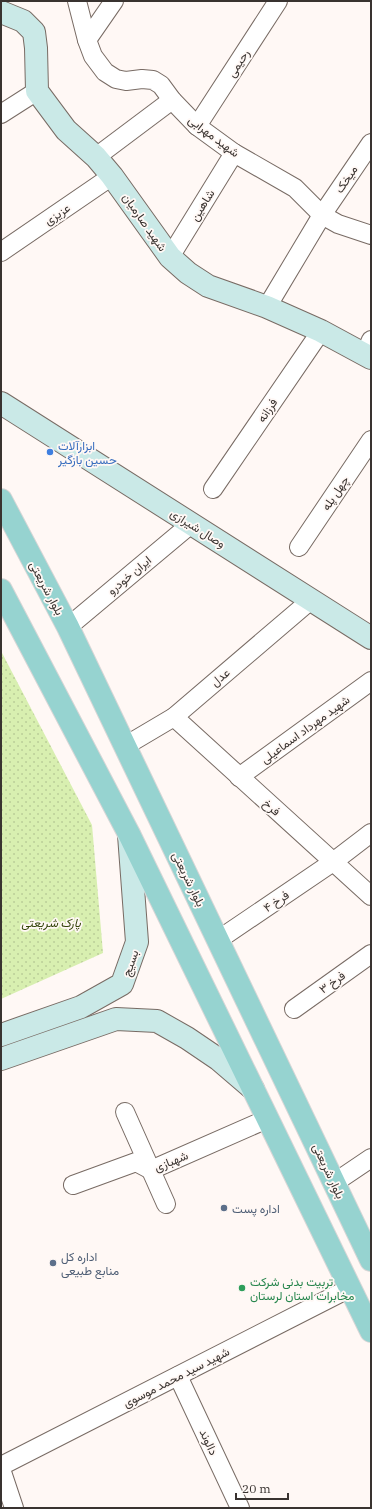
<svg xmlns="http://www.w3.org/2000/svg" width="372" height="1509" viewBox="0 0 372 1509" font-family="'IBM Plex Serif',Vazirmatn,serif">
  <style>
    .park { fill: url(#park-dots) }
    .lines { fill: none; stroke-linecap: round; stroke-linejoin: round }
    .street-casing { stroke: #786b64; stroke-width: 20 }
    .secondary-casing { stroke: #786b64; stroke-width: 24 }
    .primary-casing { stroke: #d7d6d6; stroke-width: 24 }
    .street { stroke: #fff; stroke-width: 18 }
    .secondary { stroke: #cae9e7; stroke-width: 22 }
    .primary { stroke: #96d3d0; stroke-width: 22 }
    .shop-dot { fill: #3f7fe0; stroke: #fff8f5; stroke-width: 1.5 }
    .service-dot { fill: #5c6f8a; stroke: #fff8f5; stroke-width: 1.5 }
    .leisure-dot { fill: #2e9e5b; stroke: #fff8f5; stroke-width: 1.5 }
    .labels { text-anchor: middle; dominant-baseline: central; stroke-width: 3.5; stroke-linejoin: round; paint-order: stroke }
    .street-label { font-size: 12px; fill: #393330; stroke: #fff8f5 }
    .shop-label { font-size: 12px; fill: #366cbe; stroke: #fff8f5; text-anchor: start }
    .park-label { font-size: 12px; font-style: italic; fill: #35450b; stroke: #fff8f5 }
    .service-label { font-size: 12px; fill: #4e5e75; stroke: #fff8f5; text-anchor: start }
    .leisure-label { font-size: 12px; fill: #27864d; stroke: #fff8f5; text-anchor: start }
  </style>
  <defs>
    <pattern id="park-dots" width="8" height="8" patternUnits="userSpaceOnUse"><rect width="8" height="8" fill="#d8efb0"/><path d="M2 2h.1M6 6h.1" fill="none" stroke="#bacd98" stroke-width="1.8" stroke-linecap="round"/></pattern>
  </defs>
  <rect width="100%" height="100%" fill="#fff8f5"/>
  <path class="park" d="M1 651 92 825 103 953 1 999Z"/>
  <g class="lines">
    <defs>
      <g id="street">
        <path d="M77 1 87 40 93 56 105 72 116 79 126 81 142 79 153 80 161 85 172 100 197 126 234 153 295 188 322 215 338 224 371 235"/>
        <path d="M87 40 114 1"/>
        <path d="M1 114 37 91"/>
        <path d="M197 126 278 1"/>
        <path d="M96 157 172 100"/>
        <path d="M1 252 112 176"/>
        <path d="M170 257 234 153"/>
        <path d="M267 307 322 215 371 143"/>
        <path d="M365 354 371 340"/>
        <path d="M213 489 321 331"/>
        <path d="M299 547 371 440"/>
        <path d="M68 627 191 524"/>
        <path d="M174 717 371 896"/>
        <path d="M125 746 174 717 311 600"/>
        <path d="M239 777 371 681"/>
        <path d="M218 940 333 862 371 833"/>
        <path d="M294 1009 371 954"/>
        <path d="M125 1112 166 1204"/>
        <path d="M334 1183 371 1158"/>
        <path d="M73 1185 136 1162 151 1170 267 1119"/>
        <path d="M178 1376 240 1508"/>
        <path d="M1 1466 350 1288"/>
        <path d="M1 1469 14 1508"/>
      </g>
      <g id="secondary">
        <path d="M1 12 23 21 34 32 36 48 37 91 66 130 96 157 112 176 170 257 188 273 208 286 267 307 321 331 371 358"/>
        <path d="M1 403 371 638"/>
        <path d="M1 1035 81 1007 122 984 137 942 129 835"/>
        <path d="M1 1059 116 1019 157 1021 187 1038 218 1059 253 1089"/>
      </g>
      <g id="primary">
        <path d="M1 500 68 627 371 1260"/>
        <path d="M1 590 129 834 371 1331"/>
      </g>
    </defs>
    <use href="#street" class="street-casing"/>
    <use href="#secondary" class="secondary-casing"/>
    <use href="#primary" class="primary-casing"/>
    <use href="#street" class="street"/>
    <use href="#secondary" class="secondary"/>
    <use href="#primary" class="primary"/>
  </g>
  <circle class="shop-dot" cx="50" cy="452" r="4"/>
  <g class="service-dot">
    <circle cx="224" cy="1208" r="4"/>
    <circle cx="53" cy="1263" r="4"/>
  </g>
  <circle class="leisure-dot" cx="242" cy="1288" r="4"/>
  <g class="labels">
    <g class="street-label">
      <text transform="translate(238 63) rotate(-57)">رحیمی</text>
      <text transform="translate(214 136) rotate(37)">شهید مهرابی</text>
      <text transform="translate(346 179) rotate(-56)">میخک</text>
      <text transform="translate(202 205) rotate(-58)">شاهين</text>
      <text transform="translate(57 214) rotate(-34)">عزیزی</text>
      <text transform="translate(145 222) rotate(55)">شهید صارمیان</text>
      <text transform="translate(267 410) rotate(-56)">فرزانه</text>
      <text transform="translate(335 493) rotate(-56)">چهل پله</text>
      <text transform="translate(198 528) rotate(32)">وصال شیرازی</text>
      <text transform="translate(129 575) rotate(-40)">ایران خودرو</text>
      <text transform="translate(47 588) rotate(62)">بلوار شریعتی</text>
      <text transform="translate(220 677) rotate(-40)">عدل</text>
      <text transform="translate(305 729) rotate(-36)">شهید مهرداد اسماعیلی</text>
      <text transform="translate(272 807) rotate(42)">فرخ</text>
      <text transform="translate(189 879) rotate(64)">بلوار شریعتی</text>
      <text transform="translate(276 901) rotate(-34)">فرخ ۴</text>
      <text transform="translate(130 963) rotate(-71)">بسیج</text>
      <text transform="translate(332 982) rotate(-36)">فرخ ۳</text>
      <text transform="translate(171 1161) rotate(-22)">شهبازی</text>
      <text transform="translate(329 1171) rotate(65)">بلوار شریعتی</text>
      <text transform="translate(176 1377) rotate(-27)">شهید سید محمد موسوی</text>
      <text transform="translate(209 1442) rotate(65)">دالوند</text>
    </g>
    <g class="shop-label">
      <text x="58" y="445">ابزارآلات<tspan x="58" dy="14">حسین بازگیر</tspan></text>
    </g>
    <g class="park-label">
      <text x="51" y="922">پارک شریعتی</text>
    </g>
    <g class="service-label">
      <text x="232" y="1208">اداره پست</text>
      <text x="61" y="1256">اداره کل<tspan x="61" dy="14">منابع طبیعی</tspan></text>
    </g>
    <g class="leisure-label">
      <text x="250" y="1281">تربیت بدنی شرکت<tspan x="250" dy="14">مخابرات استان لرستان</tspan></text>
    </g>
  </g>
  <rect width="372" height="1509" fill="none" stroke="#393330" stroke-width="4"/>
  <path d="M236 1493v6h52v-6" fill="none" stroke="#393330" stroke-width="2"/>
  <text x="242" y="1493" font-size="12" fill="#393330" stroke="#fff8f5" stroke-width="3" paint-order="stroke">20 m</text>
</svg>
